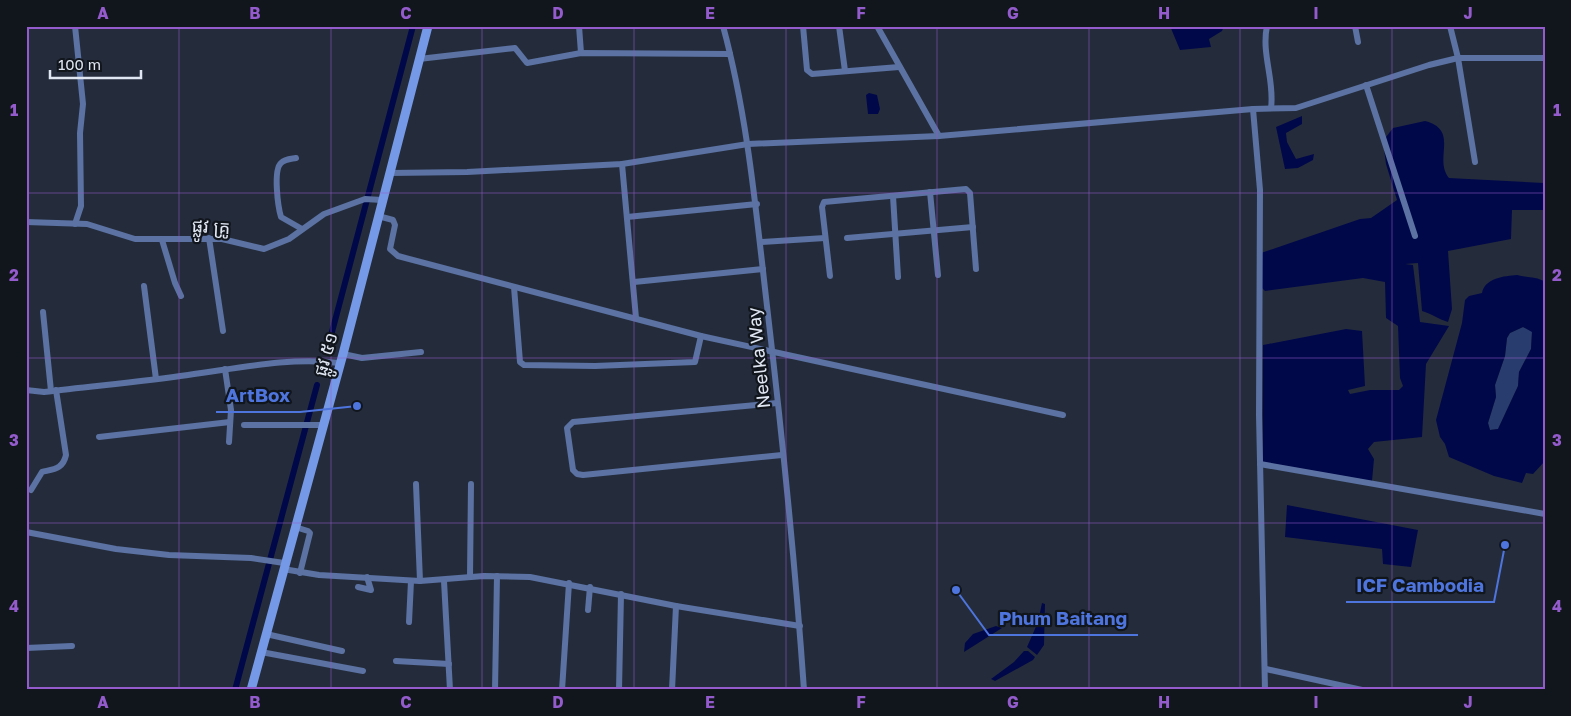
<svg xmlns="http://www.w3.org/2000/svg" width="1571" height="716" viewBox="0 0 1571 716" font-family="'Golos Text','Noto Sans Khmer',sans-serif">
  <style>
    .grass { fill: #283d6d }
    .water { fill: #00084a; fill-rule: evenodd }
    .lines { fill: none; stroke-linecap: round; stroke-linejoin: round }
    .canal { stroke: #00084a; stroke-width: 6 }
    .street { stroke: #5b72a2; stroke-width: 6 }
    .secondary { stroke: #7599e6; stroke-width: 9 }
    .grid { fill: none; stroke: #945bcc; stroke-width: 1; stroke-opacity: 0.55 }
    .labels { text-anchor: middle; dominant-baseline: central; stroke-width: 4.5; stroke-linejoin: round; paint-order: stroke }
    .street-label { font-size: 18px; fill: #e1e7f2; stroke: #11151c }
    .leader { fill: none; stroke: #4e74de; stroke-width: 2 }
    .callout-dot { fill: #4e74de; stroke: #11151c; stroke-width: 2 }
    .callout-label { font-size: 19px; text-anchor: middle; font-weight: bold; fill: #4e74de; stroke: #11151c; stroke-width: 4.5; stroke-linejoin: round; paint-order: stroke }
    .neatline { fill: none; stroke: #945bcc; stroke-width: 2 }
    .grid-label { font-size: 16px; text-anchor: middle; font-weight: bold; fill: #945bcc }
  </style>
  <rect width="100%" height="100%" fill="#242c3c"/>
  <path class="grass" d="M1523 327 1532 331 1531 349 1519 372 1518 386 1498 429 1490 430 1488 423 1496 397 1495 385 1505 356 1507 338 1510 333Z"/>
  <g class="water">
    <path d="M1170 26H1224L1222 31 1209 39 1211 47 1180 50Z"/>
    <path d="M869 93 877 95 880 109 878 114H868L866 95Z"/>
    <path d="M1302 116V124L1286 133 1287 142 1296 159 1314 154 1313 160 1298 168 1285 169 1276 127Z"/>
    <path d="M1425 121C1460 130 1433 159 1449 178L1544 183 1545 210H1512L1511 239 1448 251 1452 309 1448 322C1438 319 1432 314 1422 311L1418 263 1405 264 1413 265 1420 322 1449 326 1426 364 1422 437 1374 442 1368 449 1374 459 1372 481 1263 462V345L1346 329 1362 331 1365 386 1348 390 1350 394 1370 390H1399L1403 386 1400 378 1398 326 1386 318 1385 282 1363 278 1265 291 1261 287V253L1360 219 1371 218 1397 200 1386 164 1383 141 1393 128Z"/>
    <path d="M1517 275C1527 278 1537 276 1545 282V461L1533 474 1526 473 1522 483 1494 476 1449 457 1445 444 1440 437 1436 420 1462 323 1465 300 1469 296 1482 293C1485 278 1504 276 1517 275ZM1523 327 1532 332 1531 349 1519 372 1518 386 1498 429 1490 430 1488 423 1496 397 1495 385 1505 356 1507 338 1510 333Z"/>
    <path d="M1287 505 1418 530 1411 567 1383 564 1382 549 1285 537Z"/>
    <path d="M1042 603 1045 604 1044 645 1037 655 1027 647 1038 622Z"/>
    <path d="M996 626 1002 628 964 652 965 643 973 634Z"/>
    <path d="M1024 651H1028L1035 657 1033 660 995 681 991 679 1014 662Z"/>
  </g>
  <g class="lines">
    <g class="canal">
      <path d="M332 332 413 26"/>
      <path d="M235 690 317 385"/>
    </g>
    <g class="street">
      <path d="M579 26 581 53"/>
      <path d="M723 26C748 118 756 212 767 306 782 434 795 561 804 690"/>
      <path d="M803 26 807 70 812 74 899 67"/>
      <path d="M839 26 845 71"/>
      <path d="M877 26 939 136"/>
      <path d="M1267 26C1261 54 1275 81 1271 108"/>
      <path d="M1355 26 1358 42"/>
      <path d="M1450 26 1458 58 1475 162"/>
      <path d="M419 59 515 48 527 63 581 53 730 54"/>
      <path d="M1366 85 1415 236"/>
      <path d="M1253 109 1260 190 1259 415 1265 690"/>
      <path d="M296 158C291 159 285 159 281 163 273 170 278 207 281 217L302 229"/>
      <path d="M622 164 636 318"/>
      <path d="M390 173 467 172 622 164 748 144 939 136 1253 109 1296 108 1429 65 1458 58H1545"/>
      <path d="M930 192 938 275"/>
      <path d="M893 196 898 277"/>
      <path d="M378 216 393 220 395 225 390 249 398 256 701 336 1063 415"/>
      <path d="M627 217 757 204"/>
      <path d="M26 222 87 224 135 239H222L264 249 289 239 324 214 365 199 382 200"/>
      <path d="M75 224 81 206 80 133 83 104 75 26"/>
      <path d="M209 238 223 331"/>
      <path d="M847 238 973 227"/>
      <path d="M162 240 175 283 181 296"/>
      <path d="M761 242 825 238"/>
      <path d="M830 276 822 207 824 202 966 189 970 193 976 269"/>
      <path d="M634 282 763 269"/>
      <path d="M144 286 156 379"/>
      <path d="M514 287 520 362 524 365 595 366 695 362 701 336"/>
      <path d="M43 312 51 391"/>
      <path d="M343 354 362 358 421 352"/>
      <path d="M225 369 231 410 229 442"/>
      <path d="M26 390 44 392C92 386 140 382 188 375 240 368 288 357 340 363"/>
      <path d="M777 403 573 422 567 428 573 470 577 474 583 475 782 455"/>
      <path d="M244 425H322"/>
      <path d="M99 437 230 422"/>
      <path d="M1260 464 1545 514"/>
      <path d="M416 484 420 581"/>
      <path d="M31 490 42 472C54 469 63 469 66 455L56 390"/>
      <path d="M295 527 308 531 310 533 300 573"/>
      <path d="M26 532 116 549 169 555 251 558 284 563"/>
      <path d="M283 569 319 575 420 581 484 576 530 577 676 606 800 626"/>
      <path d="M470 577 471 484"/>
      <path d="M444 581 450 690"/>
      <path d="M358 587 371 590 367 577"/>
      <path d="M588 610 590 587"/>
      <path d="M409 622 411 581"/>
      <path d="M266 634 342 651"/>
      <path d="M26 648 72 646"/>
      <path d="M261 652 363 671"/>
      <path d="M396 661 449 664"/>
      <path d="M1266 669 1362 690"/>
      <path d="M495 690 497 576"/>
      <path d="M562 690 569 583"/>
      <path d="M619 690 621 594"/>
      <path d="M672 690 676 606"/>
    </g>
    <path class="secondary" d="M251 690 343 354 428 26"/>
  </g>
  <path class="grid" d="M179 26V690M331 26V690M482 26V690M634 26V690M786 26V690M937 26V690M1089 26V690M1240 26V690M1392 26V690M26 193H1545M26 358H1545M26 523H1545"/>
  <g class="labels">
    <g class="street-label">
      <text transform="translate(211 226) rotate(3)">ផ្លូវ គ្រូ</text>
      <text transform="translate(325 354) rotate(-74)">ផ្លូវ ៥១</text>
      <text transform="translate(758 358) rotate(-96)">Neelka Way</text>
    </g>
  </g>
  <path class="leader" d="M357 406L300 412H216M1505 545L1494 602H1346M956 590L989 635H1138"/>
  <g class="callout-dot">
    <circle cx="357" cy="406" r="5"/>
    <circle cx="1505" cy="545" r="5"/>
    <circle cx="956" cy="590" r="5"/>
  </g>
  <g class="callout-label">
    <text x="258" y="402">ArtBox</text>
    <text x="1420" y="592">ICF Cambodia</text>
    <text x="1063" y="625">Phum Baitang</text>
  </g>
  <rect width="1571" height="716" fill="none" stroke="#11151c" stroke-width="55"/>
  <path d="M50 70v8h91v-8" fill="none" stroke="#e1e7f2" stroke-width="2.5"/>
  <text x="58" y="70" font-size="15" fill="#e1e7f2" stroke="#11151c" stroke-width="4" paint-order="stroke">100 m</text>
  <rect x="28" y="28" width="1516" height="660" class="neatline"/>
  <g class="grid-label">
    <text x="103" y="19">A</text>
    <text x="255" y="19">B</text>
    <text x="406" y="19">C</text>
    <text x="558" y="19">D</text>
    <text x="710" y="19">E</text>
    <text x="861" y="19">F</text>
    <text x="1013" y="19">G</text>
    <text x="1164" y="19">H</text>
    <text x="1316" y="19">I</text>
    <text x="1468" y="19">J</text>
    <text x="14" y="116">1</text>
    <text x="1557" y="116">1</text>
    <text x="14" y="281">2</text>
    <text x="1557" y="281">2</text>
    <text x="14" y="446">3</text>
    <text x="1557" y="446">3</text>
    <text x="14" y="612">4</text>
    <text x="1557" y="612">4</text>
    <text x="103" y="708">A</text>
    <text x="255" y="708">B</text>
    <text x="406" y="708">C</text>
    <text x="558" y="708">D</text>
    <text x="710" y="708">E</text>
    <text x="861" y="708">F</text>
    <text x="1013" y="708">G</text>
    <text x="1164" y="708">H</text>
    <text x="1316" y="708">I</text>
    <text x="1468" y="708">J</text>
  </g>
</svg>
